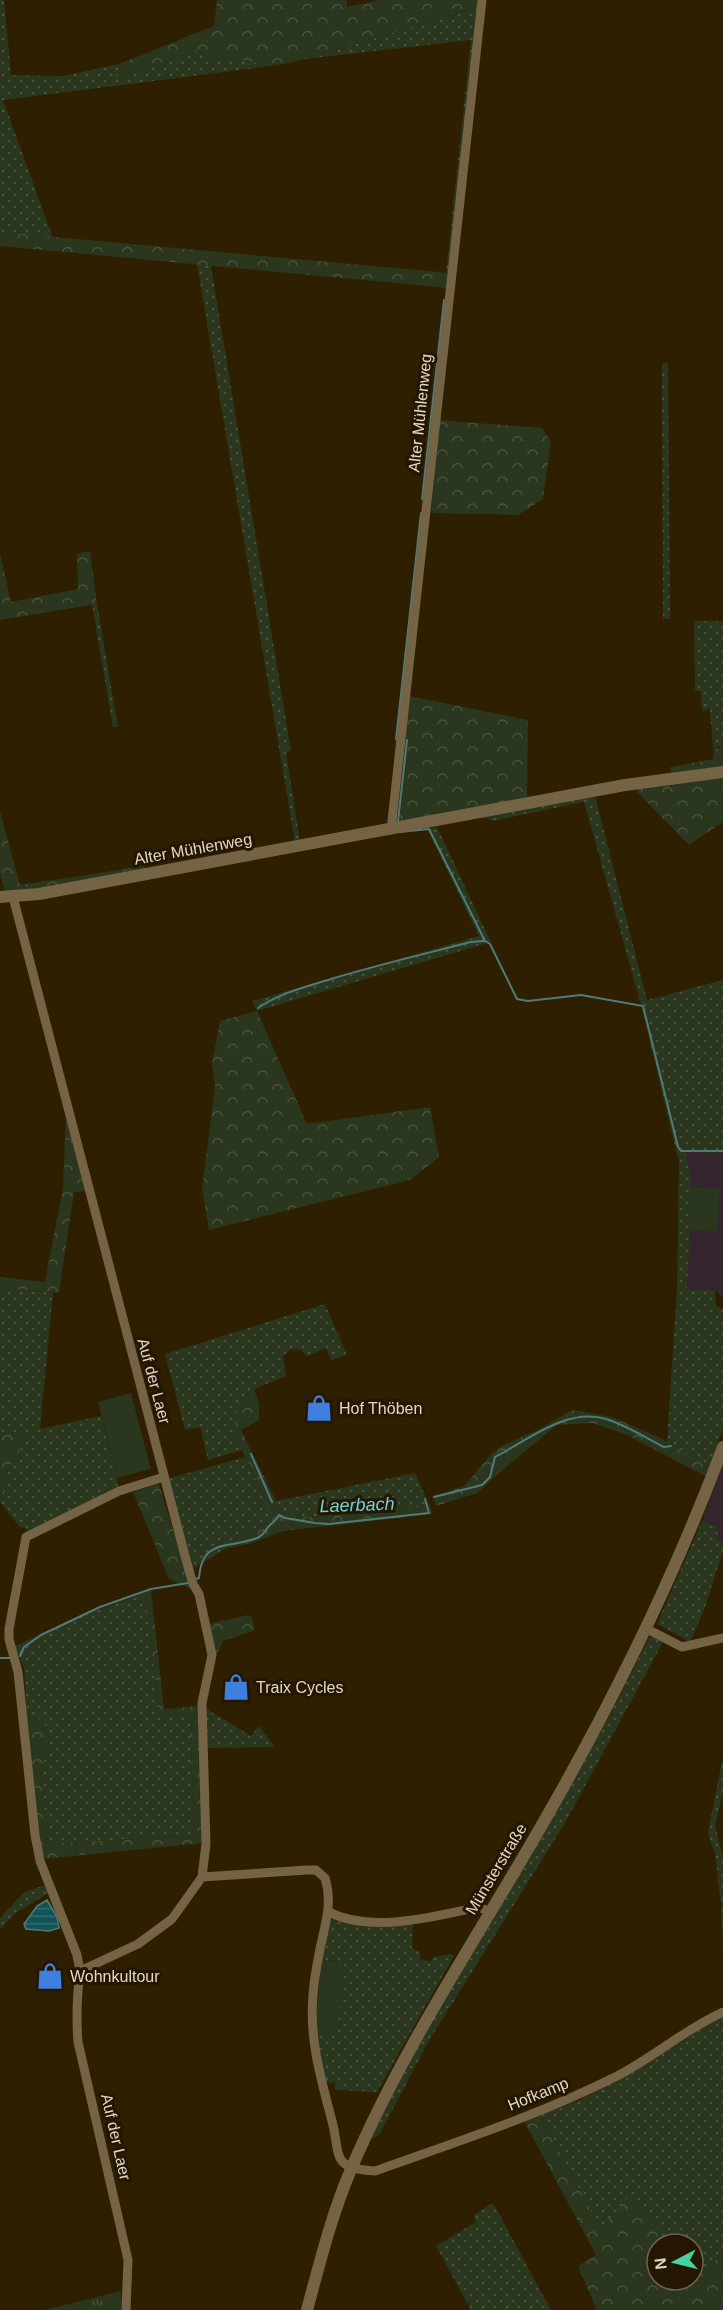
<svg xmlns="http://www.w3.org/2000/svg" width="723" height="2310" viewBox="0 0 723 2310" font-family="Arial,sans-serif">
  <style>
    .commercial { fill: #33242e }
    .grass { fill: url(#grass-dots) }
    .forest { fill: url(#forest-crowns) }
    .park { fill: url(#park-tufts) }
    .pitch { fill: #2a361d }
    .water { fill: url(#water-rules); stroke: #507b79; stroke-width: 1.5 }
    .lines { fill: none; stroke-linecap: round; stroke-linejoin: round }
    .stream { stroke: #507b79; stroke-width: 2 }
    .street { stroke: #746345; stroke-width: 9 }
    .secondary { stroke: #746345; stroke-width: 12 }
    .labels { text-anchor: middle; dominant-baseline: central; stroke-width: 6; stroke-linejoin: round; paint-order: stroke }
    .street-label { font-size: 16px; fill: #e1d7c7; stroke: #241600 }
    .poi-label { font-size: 16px; fill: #e1d7c7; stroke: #241600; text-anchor: start }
    .water-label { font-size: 18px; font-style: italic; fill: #6fd1d9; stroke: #241600 }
  </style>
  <defs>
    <pattern id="grass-dots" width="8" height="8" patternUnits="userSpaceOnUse" patternTransform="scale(1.5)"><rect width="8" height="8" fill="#2a361d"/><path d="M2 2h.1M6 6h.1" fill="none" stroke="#49523c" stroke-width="1.8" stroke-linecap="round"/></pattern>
    <pattern id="forest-crowns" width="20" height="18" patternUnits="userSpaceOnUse" patternTransform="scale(1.5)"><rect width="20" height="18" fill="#2a361d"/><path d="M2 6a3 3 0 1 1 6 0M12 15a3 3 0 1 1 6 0" fill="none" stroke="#49523c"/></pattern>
    <pattern id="park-tufts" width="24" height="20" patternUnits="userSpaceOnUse" patternTransform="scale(1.5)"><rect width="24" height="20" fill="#2a361d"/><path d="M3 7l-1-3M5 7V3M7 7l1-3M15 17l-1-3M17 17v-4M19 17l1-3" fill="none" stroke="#49523c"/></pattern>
    <pattern id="water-rules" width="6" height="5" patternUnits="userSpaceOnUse" patternTransform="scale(1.5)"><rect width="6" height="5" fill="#125358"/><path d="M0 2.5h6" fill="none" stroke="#346b6e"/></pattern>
  </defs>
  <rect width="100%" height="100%" fill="#2e1f01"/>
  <g class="commercial">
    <path d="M686 1152 723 1153V1298L715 1290 687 1289 692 1187Z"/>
    <path d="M723 1464V1542L716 1540V1526L702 1521Z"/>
  </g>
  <g class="grass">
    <path d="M0 0H4L11 75 63 76 119 64 117 78 199 50 208 57 279 65 3 100 53 238 0 232Z"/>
    <path d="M478 7 450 273 446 272 471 40 305 59Z"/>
    <path d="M197 264 211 266 291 751 286 752 300 842H295Z"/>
    <path d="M668 363 670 619H663L662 364Z"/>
    <path d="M92 604H97L118 727H113Z"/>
    <path d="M694 621H723V746L713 748 710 709 702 711 701 691H695Z"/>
    <path d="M595 796 647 1000 723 980V1153L686 1152 692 1187 687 1289 715 1290 716 1306 723 1309V1428L710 1465 667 1442 677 1290 679 1162 640 1001 584 802 493 821 483 817Z"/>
    <path d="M437 827 491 942 257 1011 252 1001 479 936 427 829Z"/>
    <path d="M0 1288 53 1293 40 1429 101 1416 117 1478 118 1486 30 1531 19 1526 0 1502 5 1495 6 1471 29 1437 28 1432 0 1433Z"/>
    <path d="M325 1304 347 1355 331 1360 326 1348 307 1356 301 1350 291 1349 283 1356 286 1376 254 1389 240 1399 235 1435 242 1450 208 1460 200 1427 185 1430 165 1354Z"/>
    <path d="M245 1457 266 1501 271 1523 264 1528 240 1533 225 1549 191 1570 167 1479Z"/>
    <path d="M415 1473 429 1504 308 1517 284 1513 276 1501Z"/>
    <path d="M702 1521 716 1526 718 1536 716 1540 723 1542V1551L704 1610 690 1642 657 1624Z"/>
    <path d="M145 1593 159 1716 187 1715 190 1719 194 1835 48 1844 40 1770 50 1741 43 1720 27 1715 24 1668 15 1646 81 1616Z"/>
    <path d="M653 1636 663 1642 565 1823 430 2039 379 2135 370 2140 416 2049 563 1797 606 1722 649 1638Z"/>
    <path d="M205 1708 251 1736 259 1726 275 1747 208 1748Z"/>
    <path d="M723 1756V1792L715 1826 723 1857V1952L721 1904 715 1854 708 1833Z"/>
    <path d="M46 1885 50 1892 16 1913 0 1929V1918L24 1892Z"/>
    <path d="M330 1920 373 1924 413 1923 412 1948 420 1952V1959L431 1962 433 1957 451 1954 454 1956 377 2092 335 2090V2083L326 2082 315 2033 336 2034 344 1961 321 1960Z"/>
    <path d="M723 2016V2254L694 2279 693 2244H669L653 2223 603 2228 591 2211 540 2115 580 2100 622 2078 708 2023Z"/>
    <path d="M493 2203 551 2310H471L436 2246 476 2222 474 2215Z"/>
  </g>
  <g class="forest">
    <path d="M217 0H347V7L380 0H479L478 7 305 59 279 65 208 57 199 50 116 78 119 64 214 26Z"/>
    <path d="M0 232 450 273 449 288 0 246Z"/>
    <path d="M439 420 542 428 551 442 543 499 518 515 431 513Z"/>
    <path d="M90 551 97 604 0 620V553L11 602 78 589 77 554Z"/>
    <path d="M409 696 528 720 527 798 398 822Z"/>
    <path d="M723 747V766L671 773 670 767 713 759 714 749Z"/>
    <path d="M723 778V822L689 845 638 793 637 788Z"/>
    <path d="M0 811 20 885 145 866V871L12 892 5 891 0 874Z"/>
    <path d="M257 1011 307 1124 430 1107 439 1157 410 1180 209 1230 202 1189 215 1086 212 1064 220 1021Z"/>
    <path d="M66 1117 86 1191 74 1192 59 1293 0 1288V1277L45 1282 63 1187Z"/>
    <path d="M254 1389 259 1404V1420L241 1430 276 1501 284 1513 309 1517 429 1504 433 1514 283 1531 255 1542 225 1549 240 1533 264 1528 270 1522 266 1501 235 1435V1420L240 1399Z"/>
    <path d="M572 1410 612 1417 656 1436 710 1465 705 1476 627 1435 593 1423 557 1425 507 1466 477 1493 436 1506 433 1496 464 1486 491 1454 505 1444 540 1429Z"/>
    <path d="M29 1432V1437L6 1471 5 1495 0 1502V1433Z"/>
    <path d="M159 1484 191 1589 169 1579 133 1492Z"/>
    <path d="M151 1590 164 1709 199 1706 203 1843 43 1859 39 1837 27 1715 43 1720 50 1741 40 1770 48 1844 194 1835 190 1719 186 1715 159 1716 145 1593Z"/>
    <path d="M248 1615 252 1617 255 1630 223 1641 219 1651 215 1654 209 1624Z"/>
    <path d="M540 2115 591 2211 602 2227 631 2194 669 2244H657V2280H693V2277L694 2278 723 2254V2310H594L596 2308 578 2266 596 2255 524 2121Z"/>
  </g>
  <path class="park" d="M121 2291V2310H45Z"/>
  <g class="pitch">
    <path d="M692 1187 720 1189 717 1232 688 1229Z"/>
    <path d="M131 1393 151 1469 117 1478 98 1402Z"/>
    <path d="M321 1960 344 1961 337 2034 315 2033Z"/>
  </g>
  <path class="water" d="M47 1900 57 1917 59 1928 49 1931 26 1929 24 1924 37 1906Z"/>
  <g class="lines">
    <g class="stream">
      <path d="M422 499 444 300"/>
      <path d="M396 739 421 513"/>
      <path d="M398 821 407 740"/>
      <path d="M400 832 429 829 485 941 490 944 517 999 528 1001 581 995 643 1006 678 1147 681 1151H723"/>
      <path d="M258 1008C280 993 305 987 331 979 377 965 424 954 471 942L484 941"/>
      <path d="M251 1454 272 1502"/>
      <path d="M434 1497 482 1485 490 1477 495 1457C528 1440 567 1407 606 1419 626 1425 646 1438 664 1447L671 1446"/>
      <path d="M196 1579 199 1578C202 1538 228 1549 257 1538 263 1536 266 1529 270 1525 274 1521 277 1520 279 1515L285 1518 315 1523 329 1524 429 1513 425 1499"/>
      <path d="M20 1656 24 1647 41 1635 100 1607 151 1589 188 1583"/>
      <path d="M0 1658H12"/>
    </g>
    <g class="street">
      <path d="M391 830 482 0"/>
      <path d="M13 897 185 1556 193 1584 199 1594 212 1655 202 1703 206 1844 202 1877 172 1919 138 1944 80 1971C77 1995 76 2017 78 2042L128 2260 126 2310"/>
      <path d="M647 1629 682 1647 723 1638"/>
      <path d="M202 1877 307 1870H316L325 1878C333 1903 325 1924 320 1949 317 1964 314 1980 313 1995 309 2039 321 2079 332 2121 341 2155 330 2169 375 2171 456 2142 540 2115 617 2076 654 2057 685 2029 723 2012"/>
      <path d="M329 1912C371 1934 436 1916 479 1907L490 1912"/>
      <path d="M80 1971 77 1955 40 1861 35 1835 18 1672 9 1639V1629L26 1537 119 1491 164 1477"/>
    </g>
    <g class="secondary">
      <path d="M0 897 39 894 625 785 723 772"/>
      <path d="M307 2310C320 2262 332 2213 352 2167 406 2041 484 1928 551 1809 617 1693 676 1573 723 1447"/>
    </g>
  </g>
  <defs>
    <symbol id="shop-bare" viewBox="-9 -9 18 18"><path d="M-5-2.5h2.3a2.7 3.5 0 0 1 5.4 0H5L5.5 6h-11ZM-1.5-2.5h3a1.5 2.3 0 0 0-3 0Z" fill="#3f7fe0" stroke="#241600" stroke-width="2.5" paint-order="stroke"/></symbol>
  </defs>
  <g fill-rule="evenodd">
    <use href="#shop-bare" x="300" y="1389" width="38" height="38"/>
    <use href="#shop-bare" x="217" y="1668" width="38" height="38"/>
    <use href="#shop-bare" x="31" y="1957" width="38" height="38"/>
  </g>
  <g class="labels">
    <g class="street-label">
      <text transform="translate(420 413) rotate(-84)">Alter Mühlenweg</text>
      <text transform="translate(193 849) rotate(-10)">Alter Mühlenweg</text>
      <text transform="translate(154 1381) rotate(75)">Auf der Laer</text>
      <text transform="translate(496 1869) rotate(-59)">Münsterstraße</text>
      <text transform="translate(538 2094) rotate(-22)">Hofkamp</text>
      <text transform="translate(116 2137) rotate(77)">Auf der Laer</text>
    </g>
    <g class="poi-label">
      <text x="339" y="1408">Hof Thöben</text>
      <text x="256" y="1687">Traix Cycles</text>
      <text x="70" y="1976">Wohnkultour</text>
    </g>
    <g class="water-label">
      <text transform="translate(357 1505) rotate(-2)">Laerbach</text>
    </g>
  </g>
  <g transform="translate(675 2262) rotate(263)"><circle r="28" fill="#241600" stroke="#706350" stroke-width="1.5"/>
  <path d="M0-4.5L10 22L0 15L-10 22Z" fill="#42d4a0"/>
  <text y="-9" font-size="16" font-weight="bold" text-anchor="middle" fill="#e1d7c7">N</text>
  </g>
</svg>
